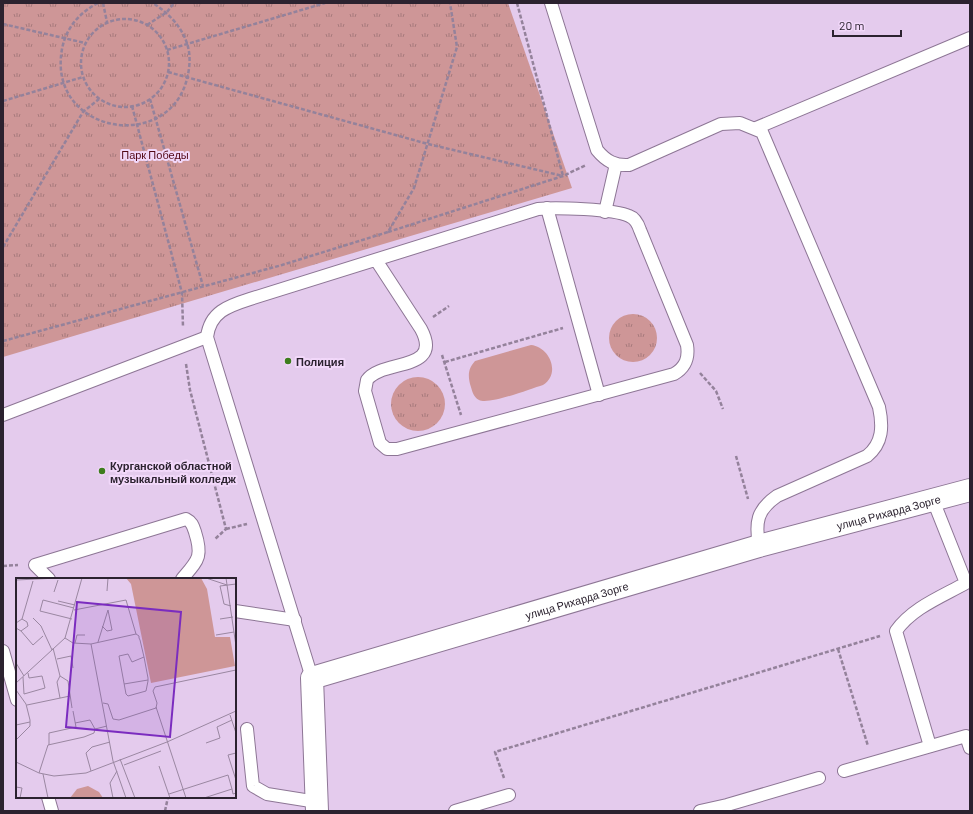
<svg xmlns="http://www.w3.org/2000/svg" width="973" height="814" viewBox="0 0 973 814" font-family="Barlow,sans-serif">
  <style>
    .grass { fill: url(#grass-tufts) }
    .pitch { fill: #ce9697 }
    .lines { fill: none; stroke-linecap: round; stroke-linejoin: round }
    .lane-casing { stroke: #8d7695; stroke-width: 14 }
    .street-casing { stroke: #8d7695; stroke-width: 24 }
    .path { stroke: #94829b; stroke-width: 2.5; stroke-dasharray: 4 2; stroke-linecap: butt }
    .lane { stroke: #fff; stroke-width: 12 }
    .street { stroke: #fff; stroke-width: 22 }
    .poi-dot { fill: #3d7d1d; stroke: #f2d8fa; stroke-width: 1.5 }
    .labels { text-anchor: middle; dominant-baseline: central; stroke-width: 4; stroke-linejoin: round; paint-order: stroke }
    .park-label { font-size: 11px; fill: #520816; stroke: #f2d8fa }
    .poi-label { font-size: 11px; font-weight: bold; fill: #2b222f; stroke: #f2d8fa; text-anchor: start }
    .street-label { font-size: 11px; fill: #2b222f; stroke: #f2d8fa }
    .inset-road { fill: none; stroke: #9a87a1; stroke-width: 1 }
    .view { fill: #7b2cbf; fill-opacity: 0.15; stroke: #7b2cbf; stroke-width: 2 }
    .inset-edge { fill: none; stroke: #2b222f; stroke-width: 2 }
  </style>
  <defs>
    <pattern id="grass-tufts" width="24" height="20" patternUnits="userSpaceOnUse"><rect width="24" height="20" fill="#ce9697"/><path d="M3 7l-1-3M5 7V3M7 7l1-3M15 17l-1-3M17 17v-4M19 17l1-3" fill="none" stroke="#a77a7c"/></pattern>
  </defs>
  <rect width="100%" height="100%" fill="#e4cbed"/>
  <g class="grass">
    <path d="M3 3H508L572 188 3 357Z"/>
    <circle cx="633" cy="338" r="24"/>
    <circle cx="418" cy="404" r="27"/>
  </g>
  <path class="pitch" d="M531 345C550 347 561 374 543 385 530 389 489 405 479 400 473 397 472 390 470 384 468 375 468 369 475 361Z"/>
  <g class="lines">
    <defs>
      <g id="lane">
        <path d="M551 3 597 150C606 161 615 166 629 165L721 124 740 123 762 132 879 407C883 426 883 443 867 456L777 496C757 510 755 522 759 546"/>
        <path d="M756 128 970 38"/>
        <path d="M547 208 599 395"/>
        <path d="M605 212 616 164"/>
        <path d="M3 415 207 337"/>
        <path d="M49 579 35 565 186 519C192 522 193 526 195 532 203 557 198 560 182 579"/>
        <path d="M235 611 295 620"/>
        <path d="M3 651 17 700"/>
        <path d="M312 678 207 337C210 312 228 306 250 299L538 209C554 207 615 209 629 216 635 218 638 224 640 230L687 345C689 358 686 367 674 374L397 449H387L380 443 365 391 367 380C382 359 444 372 421 329L376 260"/>
        <path d="M247 729 253 786 267 794 317 802"/>
        <path d="M930 746 896 631C912 608 941 597 966 583L933 500"/>
        <path d="M844 771 966 736 970 748"/>
        <path d="M48 797 52 811"/>
        <path d="M455 811 509 795"/>
        <path d="M700 811 727 805 819 778"/>
      </g>
      <g id="street">
        <path id="s1" d="M317 811 312 678 759 546 970 490"/>
      </g>
    </defs>
    <use href="#lane" class="lane-casing"/>
    <use href="#street" class="street-casing"/>
    <g class="path">
      <path d="M98 3C79 13 66 28 62 49 46 137 179 156 189 68 193 40 176 18 153 3"/>
      <path d="M103 3 107 22"/>
      <path d="M517 3 563 176"/>
      <circle cx="125" cy="63" r="44"/>
      <path d="M3 24 85 43"/>
      <path d="M147 25 167 12 174 3"/>
      <path d="M167 50 325 3"/>
      <path d="M168 72 428 144 563 176"/>
      <path d="M150 99 203 286"/>
      <path d="M3 101 83 77"/>
      <path d="M132 106 182 293 183 327"/>
      <path d="M388 232 563 176 586 165"/>
      <path d="M3 247 83 112 99 99"/>
      <path d="M433 317 449 306"/>
      <path d="M3 341 282 265 388 232 414 188 457 47 450 3"/>
      <path d="M442 355 461 415"/>
      <path d="M445 362 563 328"/>
      <path d="M186 364 190 390 226 529 215 539"/>
      <path d="M700 373 716 391 723 409"/>
      <path d="M736 456 748 499"/>
      <path d="M226 529 247 524"/>
      <path d="M3 566 18 565"/>
      <path d="M838 649 868 746"/>
      <path d="M504 778 495 752 880 636"/>
      <path d="M165 811 168 797"/>
    </g>
    <use href="#lane" class="lane"/>
    <use href="#street" class="street"/>
  </g>
  <g class="poi-dot">
    <circle cx="288" cy="361" r="4"/>
    <circle cx="102" cy="471" r="4"/>
  </g>
  <g class="labels">
    <g class="park-label">
      <text x="155" y="154">Парк Победы</text>
    </g>
    <g class="poi-label">
      <text x="296" y="361">Полиция</text>
      <text x="110" y="465">Курганской областной<tspan x="110" dy="13">музыкальный колледж</tspan></text>
    </g>
    <g class="street-label">
      <text stroke="none"><textPath href="#s1" startOffset="733">улица Рихарда Зорге</textPath></text>
      <text stroke="none"><textPath href="#s1" startOffset="409">улица Рихарда Зорге</textPath></text>
    </g>
  </g>
  <g transform="translate(16 578)">
    <rect width="220" height="220" fill="#e4cbed"/>
    <path d="M110 0H185L191 11 199 59H214L219 88 135 105 115 6Z" fill="#ce9697"/>
    <path d="M72 208 83 214 87 220H54L61 211Z" fill="#ce9697"/>
    <path class="inset-road" d="M190 0 211 7M210 0 220 68M0 2 42 0M91 13 92 0M38 14 42 2M42 23 59 27M215 28 208 26 204 8 220 6M58 32 110 22 120 56M17 40 25 48 36 72M56 41 24 33 27 22 58 30M204 41 217 39M0 45 6 41 17 3M86 48 91 53 96 52 92 32M0 50 5 53 12 48 11 44 6 41M5 53 17 67 27 58M200 57 218 54M49 60 57 65 75 66 97 183 110 220M82 64 92 32M59 65 61 57H69M75 66 120 56 123 58V60L124 62 128 79 132 100V103L130 113 112 118 110 116 103 78 112 76 116 84 128 79M37 70 44 98 52 103 56 130M41 81 55 78 57 90M0 85 8 98M7 99 8 116 29 110 26 98 13 100 12 95M0 105 49 60 66 0M108 106 132 102M0 112 10 126 14 142V148L0 162M44 120 41 104 44 98M87 125 92 126 97 141 103 142 140 130 141 125 137 113 139 109 220 92M11 127 54 118M140 129 170 220M214 137 220 155M59 145 74 142 79 151 91 148M0 147 14 144M190 165 204 160 201 149 216 142M33 167V155L60 149 57 133M220 175 212 177 220 202M104 181 119 220M0 184 23 195 38 198 70 195 151 164 220 133M108 187 145 173M143 188 154 220M75 193 70 175 76 169 94 164M23 195 32 167 68 159 78 155 79 151M27 196 32 220M0 209 6 210 4 220M153 216 212 197 216 211M97 220 94 205 101 193M188 220 216 211 217 216 220 215"/>
    <path class="view" d="M61 24 165 34 154 159 50 149Z"/>
    <rect width="220" height="220" class="inset-edge"/>
  </g>
  <rect width="973" height="814" fill="none" stroke="#2b222f" stroke-width="8"/>
  <path d="M833 30v6h68v-6" fill="none" stroke="#2b222f" stroke-width="2"/>
  <text x="839" y="30" font-size="12" fill="#2b222f" stroke="#f2d8fa" stroke-width="3" paint-order="stroke">20 m</text>
</svg>
